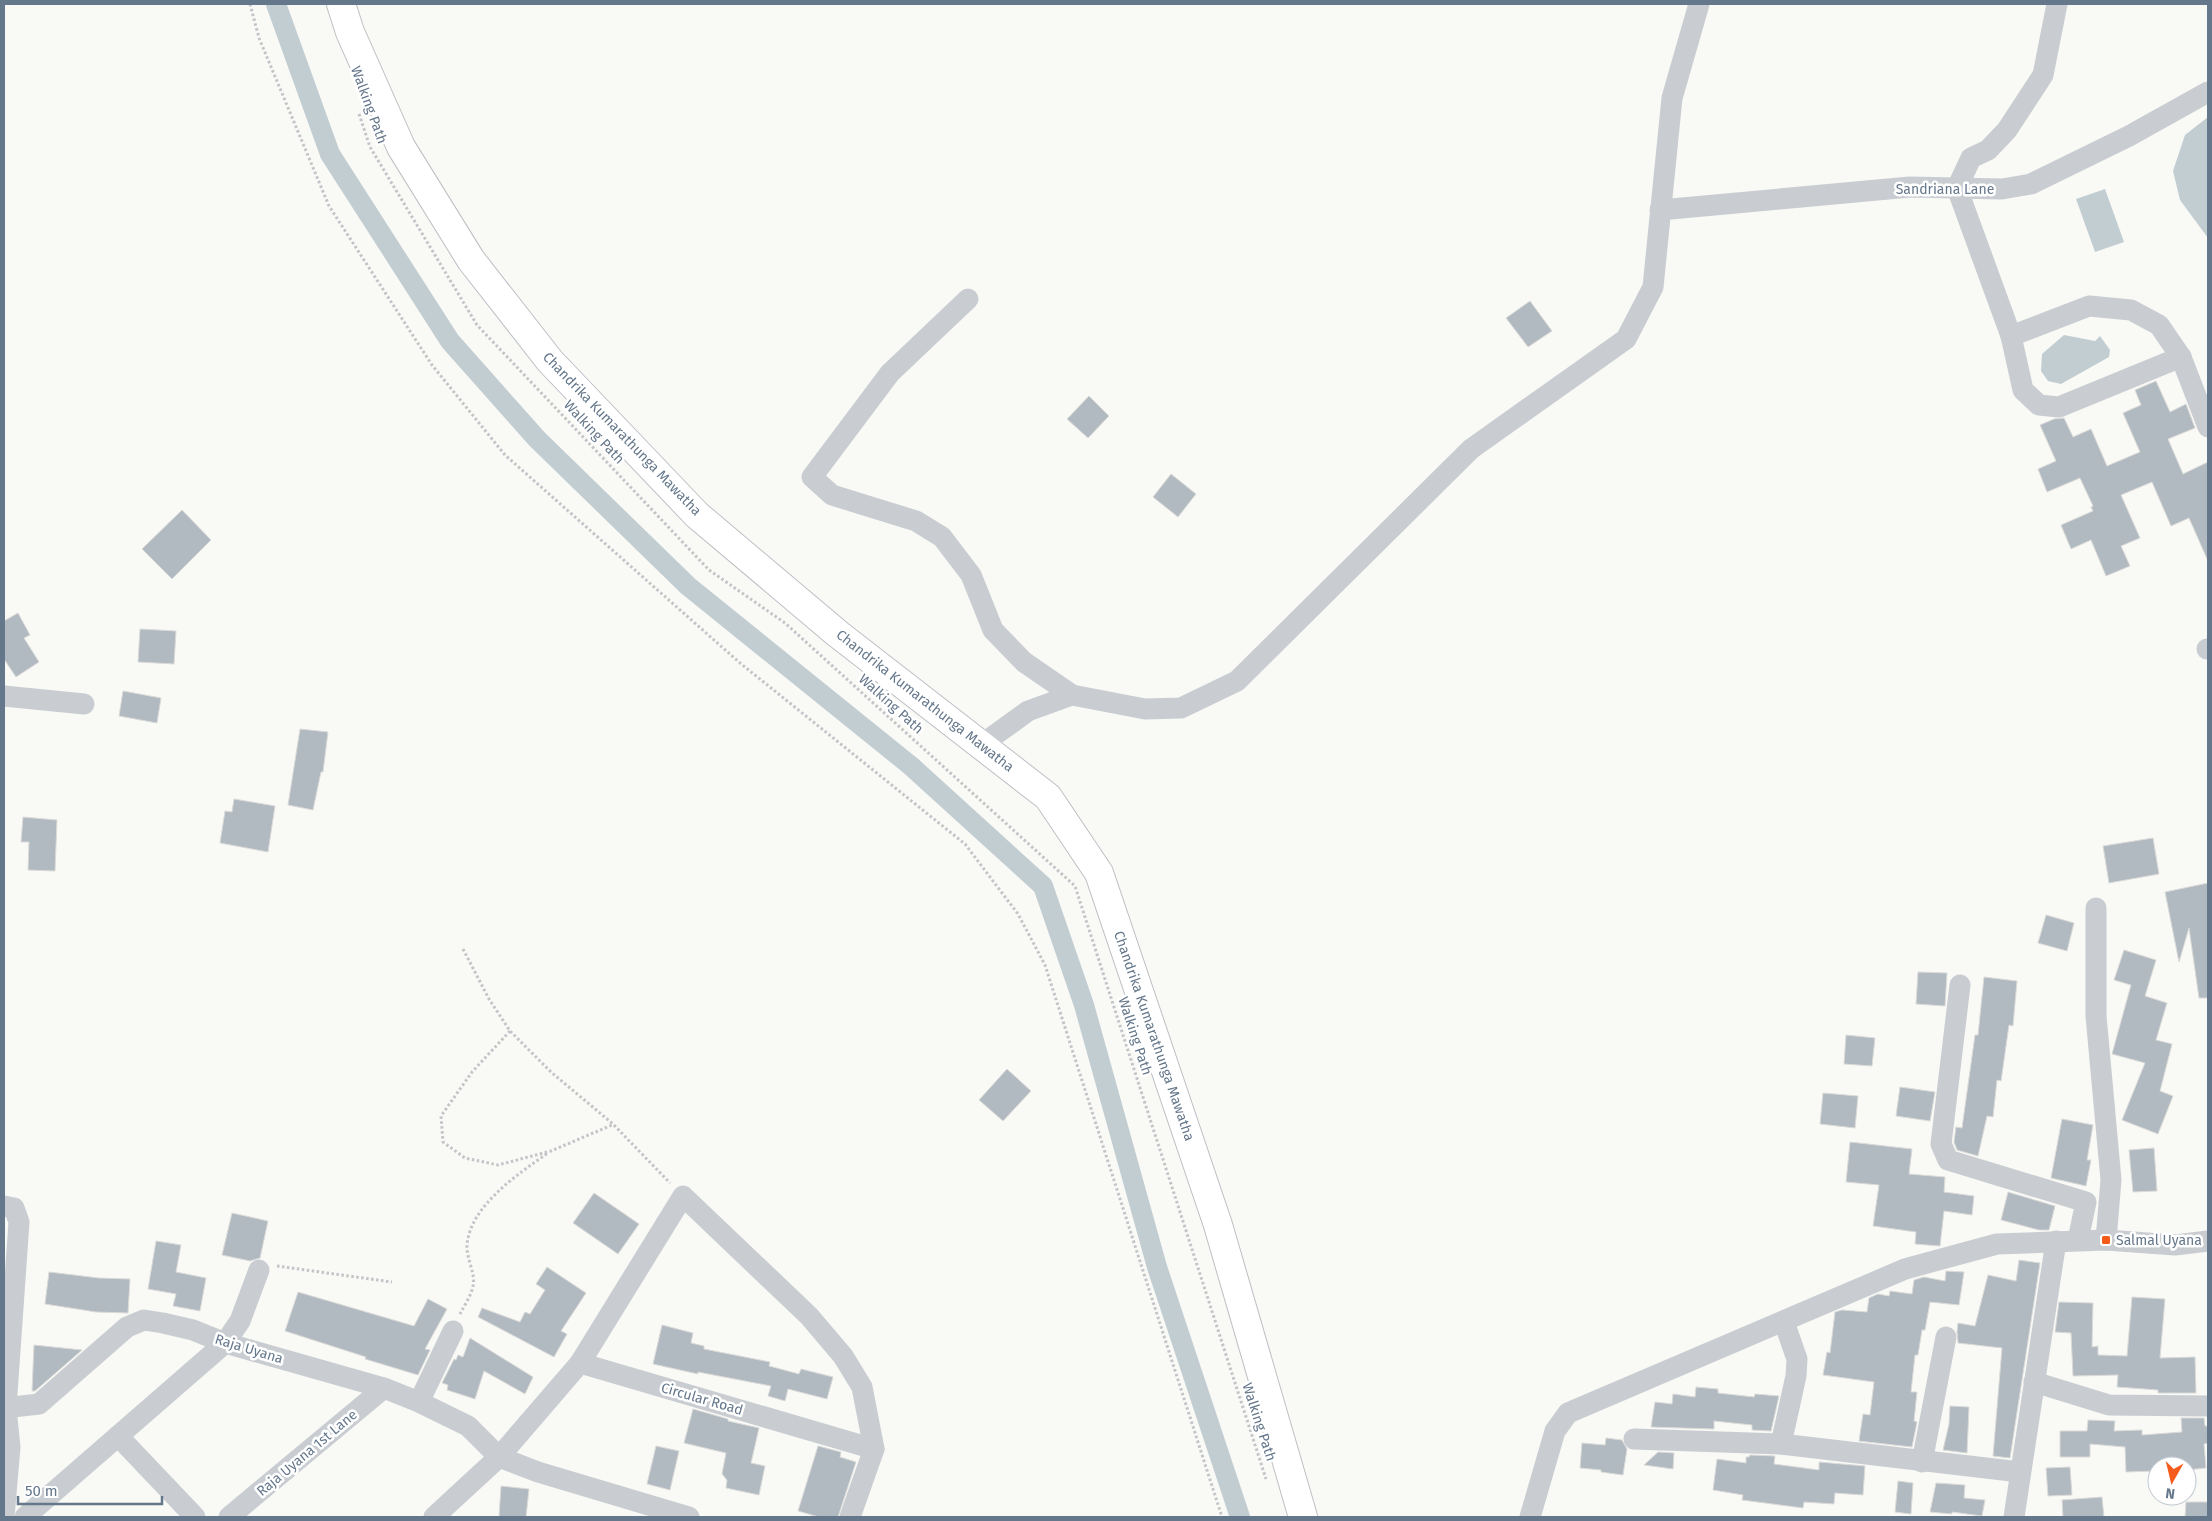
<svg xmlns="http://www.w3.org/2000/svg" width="2212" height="1521" viewBox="0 0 2212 1521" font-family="'Fira Sans',sans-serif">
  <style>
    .water { fill: #c2cdd2 }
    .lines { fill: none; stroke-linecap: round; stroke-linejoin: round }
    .canal { stroke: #c2cdd2; stroke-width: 20 }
    .building { fill: #b1b9c1; stroke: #dbdbd9 }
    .major-casing { stroke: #bcc0c4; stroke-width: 30 }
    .path { stroke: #c2c4c7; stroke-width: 3; stroke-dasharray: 2.5 2.5; stroke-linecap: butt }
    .minor { stroke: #c9cdd1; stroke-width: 21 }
    .major { stroke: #fff; stroke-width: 28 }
    .poi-dot { fill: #f55c1b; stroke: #fff; stroke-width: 2 }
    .labels { text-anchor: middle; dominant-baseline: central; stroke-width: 5; stroke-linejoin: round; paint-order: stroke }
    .street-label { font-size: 14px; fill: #65778b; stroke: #fff }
    .poi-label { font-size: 14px; fill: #65778b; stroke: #fff; text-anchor: start }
  </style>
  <rect width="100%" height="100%" fill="#f9f9f6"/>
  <g class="water">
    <path d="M2208 117V238L2180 200 2173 171 2185 135Z"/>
    <path d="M2105 189 2124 242 2095 252 2076 199Z"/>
    <path d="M2064 335 2095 341 2100 336 2110 350 2109 357 2061 384 2048 381 2041 371 2042 354Z"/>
  </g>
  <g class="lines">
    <path class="canal" d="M276 4 330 154 450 341 537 439 688 586 911 766 1043 886 1084 1005 1157 1267 1240 1517"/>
  </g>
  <g class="building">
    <path d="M1530 301 1552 331 1528 347 1506 318Z"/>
    <path d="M2156 381 2170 412 2186 404 2195 428 2168 439 2183 474 2208 462V561L2189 518 2171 526 2152 482 2121 495 2140 538 2121 546 2130 566 2106 576 2091 540 2071 549 2061 525 2093 511 2091 507 2093 506 2080 478 2047 492 2038 469 2056 461 2040 425 2054 419 2064 418 2073 437 2091 429 2107 466 2140 452 2123 413 2141 405 2135 390Z"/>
    <path d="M1089 396 1109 416 1088 438 1067 419Z"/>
    <path d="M1171 474 1196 494 1178 517 1153 497Z"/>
    <path d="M182 510 211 540 172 579 142 549Z"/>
    <path d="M18 613 30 635 24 638 39 662 16 677 4 659V621Z"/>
    <path d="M140 629 176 631 174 664 138 662Z"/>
    <path d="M123 691 161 698 157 723 119 716Z"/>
    <path d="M300 729 328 732 323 772H321L313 810 288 805Z"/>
    <path d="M234 799 275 806 268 852 220 843 225 811 232 812Z"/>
    <path d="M23 817 57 820 55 871 28 870 29 842H21Z"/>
    <path d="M2153 838 2159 874 2109 883 2103 846Z"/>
    <path d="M2208 883V998H2199L2189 928 2179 962 2165 892Z"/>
    <path d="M2046 915 2074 923 2067 951 2038 943Z"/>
    <path d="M2124 950 2156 960 2145 996 2167 1003 2156 1040 2172 1044 2160 1091 2173 1096 2158 1134 2122 1120 2145 1063 2112 1054 2131 985 2114 980Z"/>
    <path d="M1918 972 1947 973 1945 1006 1916 1004Z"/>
    <path d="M1984 977 2017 981 2013 1026 2009 1025 2001 1081 1997 1080 1993 1117 1987 1116 1978 1156 1957 1150 1954 1142 1956 1127 1962 1128 1975 1035H1978Z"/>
    <path d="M1846 1035 1875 1038 1872 1066 1844 1064Z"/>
    <path d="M1007 1069 1031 1091 1003 1121 979 1100Z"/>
    <path d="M1900 1087 1935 1092 1930 1121 1896 1116Z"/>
    <path d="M1823 1093 1858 1096 1855 1128 1820 1124Z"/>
    <path d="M2062 1119 2093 1125 2087 1160H2091L2086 1186 2051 1178Z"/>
    <path d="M1850 1142 1912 1149 1909 1174 1945 1177 1944 1192 1974 1196 1972 1215 1944 1211 1940 1246 1915 1244 1916 1232 1873 1226 1879 1185 1846 1182Z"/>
    <path d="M2154 1148 2157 1191 2133 1192 2129 1150Z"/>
    <path d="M2008 1192 2055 1206 2049 1230H2039L2001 1220Z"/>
    <path d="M594 1193 639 1224 618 1254 573 1223Z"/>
    <path d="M232 1213 268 1221 260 1258 250 1261 222 1255Z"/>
    <path d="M156 1241 181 1245 176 1272 206 1278 200 1311 173 1306 176 1294 148 1289Z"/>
    <path d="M2019 1260 2040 1263 2010 1458 1993 1456 2002 1348 1958 1343 1957 1332 1958 1323 1975 1326 1988 1275 2016 1281Z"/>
    <path d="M547 1267 586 1293 561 1331 567 1334 554 1357 478 1317 482 1308 520 1322 525 1312 530 1314 545 1290 536 1284Z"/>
    <path d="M1946 1271 1964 1272 1959 1305 1930 1302 1925 1330H1922L1918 1355H1915L1911 1392H1917L1914 1421 1917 1422 1912 1447 1859 1441 1863 1414 1870 1415 1874 1382 1823 1375 1827 1352 1830 1353 1835 1312 1842 1310 1867 1312 1869 1298 1878 1294 1889 1296 1890 1291 1912 1294 1914 1280 1924 1277 1945 1281Z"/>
    <path d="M49 1272 99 1278 130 1279 128 1313 96 1312 45 1304Z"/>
    <path d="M298 1292 414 1326 428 1299 447 1309 425 1349 430 1350 418 1375 365 1359 366 1357 285 1331Z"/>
    <path d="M2132 1297 2165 1299 2160 1358 2195 1357 2196 1393H2158V1390L2117 1387 2118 1375 2073 1376 2071 1333 2055 1332 2059 1302 2093 1303 2092 1347 2098 1346V1355L2127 1356Z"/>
    <path d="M662 1325 693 1333 691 1343 704 1346V1349L770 1362 769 1366 799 1374 801 1369 833 1377 827 1399 788 1389 785 1401 768 1396 771 1386 698 1372V1374L653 1364Z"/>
    <path d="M470 1338 533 1377 525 1394 484 1371 475 1399 447 1390 448 1385 442 1383 454 1359 456 1360 458 1355 463 1357Z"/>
    <path d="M34 1345 82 1350 35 1391H32Z"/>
    <path d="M1696 1387 1718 1389V1393L1754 1397 1755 1394 1779 1396 1771 1431 1752 1430V1425L1714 1421V1429L1651 1427 1655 1402 1672 1404 1673 1394 1695 1397Z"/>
    <path d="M1950 1406 1969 1407 1967 1453 1943 1450 1949 1424Z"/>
    <path d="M693 1409 728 1419V1421L759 1428 751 1463 765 1466 759 1495 726 1488 727 1480 722 1474 726 1453 684 1443Z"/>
    <path d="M2181 1418H2204L2205 1426H2208V1443L2204 1444 2206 1468 2187 1470V1466H2155V1471L2126 1472 2125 1447 2090 1444V1457H2060V1431H2087L2088 1420 2115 1421 2114 1431 2142 1430V1435L2182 1432Z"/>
    <path d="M1606 1438 1622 1440 1627 1449 1623 1475 1601 1472V1470L1580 1468 1582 1443 1605 1445Z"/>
    <path d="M656 1446 679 1451 670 1490 647 1484Z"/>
    <path d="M818 1446 841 1452 840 1457 856 1462 838 1517H819L798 1511Z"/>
    <path d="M1658 1452 1674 1453 1673 1469 1644 1465Z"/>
    <path d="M1750 1455 1775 1456 1774 1464 1819 1470V1462L1865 1466 1863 1495 1835 1493 1834 1504 1804 1502 1803 1508 1742 1500 1743 1495 1713 1490 1717 1459 1746 1463V1457H1749Z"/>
    <path d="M2070 1467 2072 1495 2048 1496 2046 1468Z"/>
    <path d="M1898 1481 1913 1483 1911 1514 1895 1512Z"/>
    <path d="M1936 1483 1965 1485 1964 1498 1985 1500 1982 1516 1952 1512V1514L1930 1512Z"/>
    <path d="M501 1486 529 1489 526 1517H499Z"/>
    <path d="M2102 1497 2104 1517H2063L2062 1500Z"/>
    <path d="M2186 1502H2208V1517H2185Z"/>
  </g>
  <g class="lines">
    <defs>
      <path id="major" d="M341 4 350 32 401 147 471 260 550 361 697 515 838 634 1048 797 1099 873 1218 1225 1303 1517"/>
    </defs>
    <use href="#major" class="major-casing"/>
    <g class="path">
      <path d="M250 4 259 38 329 206 432 365 505 455 740 663 965 844 1018 914 1045 965 1222 1517"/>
      <path d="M359 114 370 147 477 325 709 570 785 623 1075 886 1266 1479"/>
      <path d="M463 949 489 999 510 1031 551 1072 613 1124 670 1183"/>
      <path d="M510 1031 472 1072 441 1116 443 1142 465 1158 498 1165 551 1151 612 1125"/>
      <path d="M277 1266 392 1282"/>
      <path d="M460 1314C464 1306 471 1296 473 1286 476 1274 466 1258 467 1245 470 1206 518 1174 548 1153"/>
    </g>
    <g class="minor">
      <path d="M2057 4 2043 75 2007 130 1988 150 1971 158 1957 188 2011 336 2023 390 2039 405 2059 407 2181 357"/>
      <path d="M1660 210 1910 187 2002 189 2031 184 2129 136 2208 92"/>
      <path d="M968 299 890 373 812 477 832 495 916 521 942 537 971 575 993 630 1024 662 1072 695 1145 709 1181 708 1237 681 1471 449 1626 339 1653 287 1672 98 1699 4"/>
      <path d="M2011 336 2089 306 2131 310 2159 325 2181 357 2208 427"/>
      <path d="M2207 649H2208"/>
      <path d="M4 696 84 704"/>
      <path d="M981 745 1028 711 1072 695"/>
      <path d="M2096 908V1016L2111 1180 2106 1240"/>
      <path d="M1960 985 1941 1144 1948 1160 2086 1202 2078 1240"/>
      <path d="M4 1206 14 1208 19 1222 6 1408 10 1447 4 1517"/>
      <path d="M580 1363 683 1196 809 1316 843 1356 862 1387 874 1449"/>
      <path d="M2034 1382 2109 1405 2208 1406"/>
      <path d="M419 1402 453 1331"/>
      <path d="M4 1408 39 1404 127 1327 144 1320 163 1323 193 1330 225 1343 384 1388 419 1402 468 1426 499 1457 580 1363 874 1449 850 1517"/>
      <path d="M118 1436 195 1517"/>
      <path d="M1634 1439 1781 1444 2020 1472"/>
      <path d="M1781 1444 1796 1376 1797 1359 1784 1322"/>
      <path d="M1922 1462 1946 1337"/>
      <path d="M25 1517 225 1343 240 1321 259 1270"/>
      <path d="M229 1517 384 1388"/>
      <path d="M434 1517 499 1457 538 1472 689 1517"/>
      <path d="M1530 1517 1555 1431 1568 1413 1905 1269 1997 1244 2106 1240 2175 1245 2208 1241"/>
      <path d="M2014 1517 2056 1241"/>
    </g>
    <use href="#major" class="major"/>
  </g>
  <rect class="poi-dot" x="2101" y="1235" width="10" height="10" rx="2.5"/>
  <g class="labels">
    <g class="street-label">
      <text transform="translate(369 105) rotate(70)">Walking Path</text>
      <text x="1945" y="189">Sandriana Lane</text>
      <text transform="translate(594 432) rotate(47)">Walking Path</text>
      <text transform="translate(622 434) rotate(46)">Chandrika Kumarathunga Mawatha</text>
      <text transform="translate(925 701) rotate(38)">Chandrika Kumarathunga Mawatha</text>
      <text transform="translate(891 704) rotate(42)">Walking Path</text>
      <text transform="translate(1135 1036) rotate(72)">Walking Path</text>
      <text transform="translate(1154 1036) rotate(71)">Chandrika Kumarathunga Mawatha</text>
      <text transform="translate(249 1349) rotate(17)">Raja Uyana</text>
      <text transform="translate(702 1399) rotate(16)">Circular Road</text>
      <text transform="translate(1259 1422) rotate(72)">Walking Path</text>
      <text transform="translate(307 1453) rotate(-40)">Raja Uyana 1st Lane</text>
    </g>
    <g class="poi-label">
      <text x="2116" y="1240">Salmal Uyana</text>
    </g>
  </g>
  <rect width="2212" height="1521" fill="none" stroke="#65778b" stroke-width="10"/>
  <g transform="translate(2172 1481) rotate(188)"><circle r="24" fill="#ffffff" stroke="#c1c9d1"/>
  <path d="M0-4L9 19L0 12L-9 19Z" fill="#f55c1b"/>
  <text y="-8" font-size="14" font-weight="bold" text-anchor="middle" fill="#65778b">N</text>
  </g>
  <path d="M18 1496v8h144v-8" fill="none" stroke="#65778b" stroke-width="2.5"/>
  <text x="25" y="1496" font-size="15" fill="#65778b" stroke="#ffffff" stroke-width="4" paint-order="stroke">50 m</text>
</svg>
